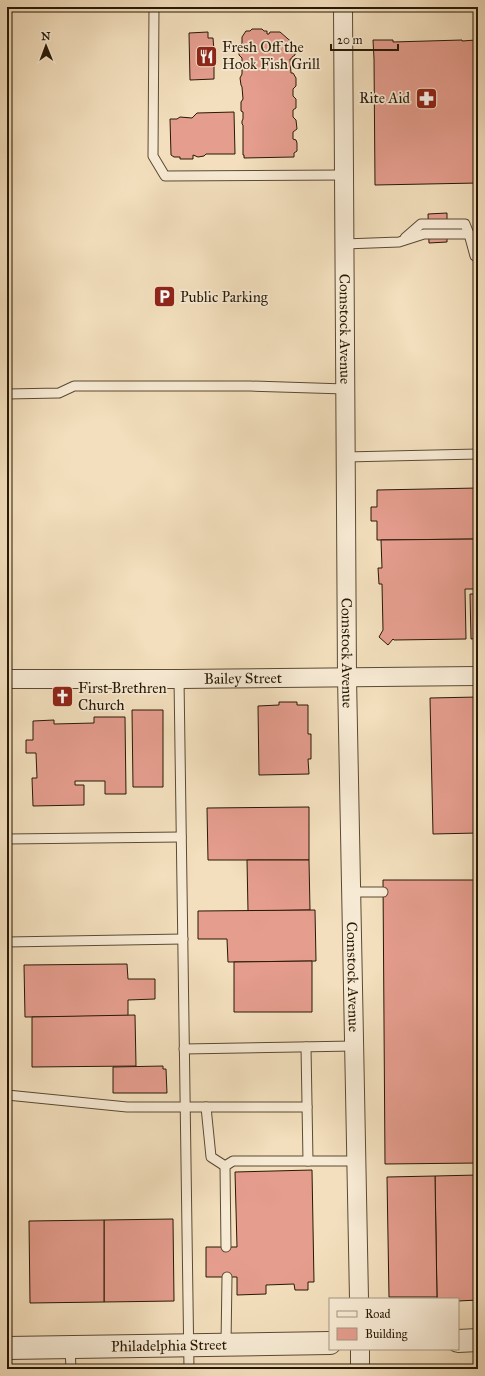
<svg xmlns="http://www.w3.org/2000/svg" width="485" height="1376" viewBox="0 0 485 1376" font-family="'IM FELL Great Primer',serif">
  <style>
    .building { fill: #e59d8e; stroke: #281905 }
    .lines { fill: none; stroke-linecap: round; stroke-linejoin: round }
    .service-casing { stroke: #5b4a33; stroke-width: 11 }
    .minor-casing { stroke: #5b4a33; stroke-width: 20 }
    .tertiary-casing { stroke: #5b4a33; stroke-width: 24 }
    .service { stroke: #f7ead4; stroke-width: 9 }
    .minor { stroke: #f7ead4; stroke-width: 18 }
    .tertiary { stroke: #f7ead4; stroke-width: 22 }
    .labels { text-anchor: middle; dominant-baseline: central; stroke-width: 3.5; stroke-linejoin: round; paint-order: stroke }
    .poi-label { font-size: 15px; fill: #281905; stroke: #f7ead4; text-anchor: start }
    .street-label { font-size: 15px; fill: #281905; stroke: #f7ead4 }
  </style>
  <rect width="100%" height="100%" fill="#f3dfbd"/>
  <filter id="stains"><feTurbulence type="fractalNoise" baseFrequency=".005" numOctaves="4"/><feColorMatrix values="0 0 0 0 .2 0 0 0 0 .09 0 0 0 0 .02 0 0 0 .5 -.17"/></filter>
  <radialGradient id="worn" r=".72"><stop offset=".6" stop-color="#630" stop-opacity="0"/><stop offset="1" stop-color="#630" stop-opacity=".3"/></radialGradient>
  <g class="building">
    <path d="M252 29H262L264 31H267V34H269L270 32H280L295 45V55L292 57V59H290L291 73H293L296 78V86L293 89V96L296 99V108L293 110V117L296 120 297 129 293 132V139L296 140 297 143V151L294 153V157L244 158V155H243V125L242 124V121L243 119V112L241 111V102L243 99 242 87 241 85 240 78 242 74V68L241 67 242 64V58L239 55V46L242 43V37L246 31H250Z"/>
    <path d="M208 32V38H213L214 51 215 52 216 64 214 66V79L190 80 189 33Z"/>
    <path d="M476 39H478V183L375 185 374 59 373 40H393V42L462 40V41L476 40Z"/>
    <path d="M234 112 235 154H206L204 156 198 157 193 155V159H180V157H174L171 155 170 119H177L180 117 192 118 197 113Z"/>
    <path d="M447 213V242L429 243 428 214Z"/>
    <path d="M478 488V539L377 540V521H371V507H377V490Z"/>
    <path d="M478 539V589H465L466 639 394 640 393 639 388 645 379 637 383 630 382 584H379L378 568H382L381 540Z"/>
    <path d="M470 594H476V602H478V638L471 639Z"/>
    <path d="M478 697V833L433 834 430 698Z"/>
    <path d="M279 702H297V705H308V734H311V759H308L309 774 259 775 258 706 279 705Z"/>
    <path d="M132 710H163V787H133Z"/>
    <path d="M94 717H125L126 794H105V781H75V785H84V805L33 806 32 778H37L36 753H26V740H33V721L54 720V724L94 723Z"/>
    <path d="M309 807V860H208L207 808Z"/>
    <path d="M247 860H309L310 910 248 911Z"/>
    <path d="M383 880H478V1163L385 1164Z"/>
    <path d="M315 910 316 961 228 962 227 939H198V911Z"/>
    <path d="M312 961V1012H234V962Z"/>
    <path d="M127 964 128 979H155V999L128 1000V1016L25 1017 24 965Z"/>
    <path d="M135 1015 136 1066 32 1067V1017Z"/>
    <path d="M163 1066V1069H166L167 1093H113V1067Z"/>
    <path d="M312 1170 314 1282H308V1290H295L294 1284 266 1285V1294L237 1295V1277H206V1247H237L235 1172Z"/>
    <path d="M478 1175V1300L458 1301V1299H437L435 1176Z"/>
    <path d="M435 1176 437 1297H389L387 1177Z"/>
    <path d="M173 1219 174 1301 104 1302V1220Z"/>
    <path d="M104 1220V1302L30 1303 29 1221Z"/>
  </g>
  <g class="lines">
    <defs>
      <g id="service">
        <path d="M154 7 153 156 165 176 344 175"/>
        <path d="M405 238 421 224H465L469 234"/>
        <path d="M344 244 399 242 424 234H469L475 256"/>
        <path d="M7 394 59 393 74 386H250L345 389"/>
        <path d="M345 457 478 454"/>
        <path d="M179 679 189 1369"/>
        <path d="M7 839 181 837"/>
        <path d="M351 892H383"/>
        <path d="M7 942 183 939"/>
        <path d="M306 1047 308 1161"/>
        <path d="M184 1049 354 1046"/>
        <path d="M7 1095 127 1107H307"/>
        <path d="M206 1107 211 1157 225 1166"/>
        <path d="M225 1166 233 1161H356"/>
        <path d="M225 1166 226 1247"/>
        <path d="M226 1344 227 1277"/>
        <path d="M70 1347 71 1369"/>
      </g>
      <g id="minor">
        <path id="s1" d="M343 7 347 677 359 1299"/>
        <path id="s2" d="M7 679H179L478 676"/>
        <path d="M360 1349V1369"/>
      </g>
      <g id="tertiary">
        <path d="M458 1341 478 1340"/>
        <path id="s3" d="M7 1348 330 1343"/>
      </g>
    </defs>
    <use href="#service" class="service-casing"/>
    <use href="#minor" class="minor-casing"/>
    <use href="#tertiary" class="tertiary-casing"/>
    <use href="#service" class="service"/>
    <use href="#minor" class="minor"/>
    <use href="#tertiary" class="tertiary"/>
  </g>
  <defs>
    <symbol id="restaurant-square" viewBox="-11 -11 22 22"><rect x="-9" y="-9" width="18" height="18" rx="4" fill="#8f2418" stroke="#f7ead4"/><path d="M-5-6h1v4h1v-4h1v4h1v-4h1v5L-1.5 .5V6h-2V.5L-5-1ZM5-6V6H3V1.5H1.5Q1.5-4 5-6Z" fill="#fff"/></symbol>
    <symbol id="pharmacy-square" viewBox="-11 -11 22 22"><rect x="-9" y="-9" width="18" height="18" rx="4" fill="#8f2418" stroke="#f7ead4"/><path d="M-2-6h4v4h4v4h-4v4h-4v-4h-4v-4h4Z" fill="#fff"/></symbol>
    <symbol id="parking-square" viewBox="-11 -11 22 22"><rect x="-9" y="-9" width="18" height="18" rx="4" fill="#8f2418" stroke="#f7ead4"/><path d="M-3.5-5.5H1a3.5 3.5 0 0 1 0 7H-1V5.5H-3.5ZM-1-3.4V-.6H.8a1.4 1.4 0 0 0 0-2.8Z" fill="#fff"/></symbol>
    <symbol id="church-square" viewBox="-11 -11 22 22"><rect x="-9" y="-9" width="18" height="18" rx="4" fill="#8f2418" stroke="#f7ead4"/><path d="M-1.2-6h2.4v3.5h3.3v2.4h-3.3V6h-2.4V-.1h-3.3v-2.4h3.3Z" fill="#fff"/></symbol>
  </defs>
  <g fill-rule="evenodd">
    <use href="#restaurant-square" x="194" y="44" width="25" height="25"/>
    <use href="#pharmacy-square" x="414" y="86" width="25" height="25"/>
    <use href="#parking-square" x="152" y="284" width="25" height="25"/>
    <use href="#church-square" x="50" y="684" width="25" height="25"/>
  </g>
  <g class="labels">
    <g class="poi-label">
      <text x="222" y="47">Fresh Off the<tspan x="222" dy="17">Hook Fish Grill</tspan></text>
      <text x="410" y="98" text-anchor="end">Rite Aid</text>
      <text x="180" y="297">Public Parking</text>
      <text x="78" y="688">First Brethren<tspan x="78" dy="17">Church</tspan></text>
    </g>
    <g class="street-label">
      <text stroke="none"><textPath href="#s1" startOffset="322">Comstock Avenue</textPath></text>
      <text stroke="none"><textPath href="#s1" startOffset="646">Comstock Avenue</textPath></text>
      <text stroke="none"><textPath href="#s2" startOffset="236">Bailey Street</textPath></text>
      <text stroke="none"><textPath href="#s1" startOffset="970">Comstock Avenue</textPath></text>
      <text stroke="none"><textPath href="#s3" startOffset="162">Philadelphia Street</textPath></text>
    </g>
  </g>
  <rect width="485" height="1376" fill="none" stroke="#f3dfbd" stroke-width="24"/>
  <rect x="8" y="8" width="469" height="1360" fill="none" stroke="#281905" stroke-width="2"/>
  <rect x="12" y="12" width="461" height="1352" fill="none" stroke="#281905"/>
  <rect x="329" y="1298" width="130" height="52" fill="#f7ead4" stroke="#a49681"/>
  <rect x="337" y="1311" width="20" height="6" fill="#f7ead4" stroke="#a49681"/>
  <text x="365" y="1318" font-size="12" fill="#281905">Road</text>
  <rect x="337" y="1328" width="20" height="12" fill="#e59d8e" stroke="#a49681"/>
  <text x="365" y="1338" font-size="12" fill="#281905">Building</text>
  <g transform="translate(46 46) rotate(359)" stroke="#f7ead4" stroke-width="3" paint-order="stroke">
  <path d="M0-3L7 15L0 10L-7 15Z" fill="#281905"/>
  <text y="-6" font-size="11" font-weight="bold" text-anchor="middle" fill="#281905">N</text>
  </g>
  <path d="M331 44v6h67v-6" fill="none" stroke="#281905" stroke-width="2"/>
  <text x="337" y="44" font-size="12" fill="#281905" stroke="#f7ead4" stroke-width="3" paint-order="stroke">20 m</text>
  <rect width="100%" height="100%" filter="url(#stains)"/>
  <rect width="100%" height="100%" fill="url(#worn)"/>
</svg>
